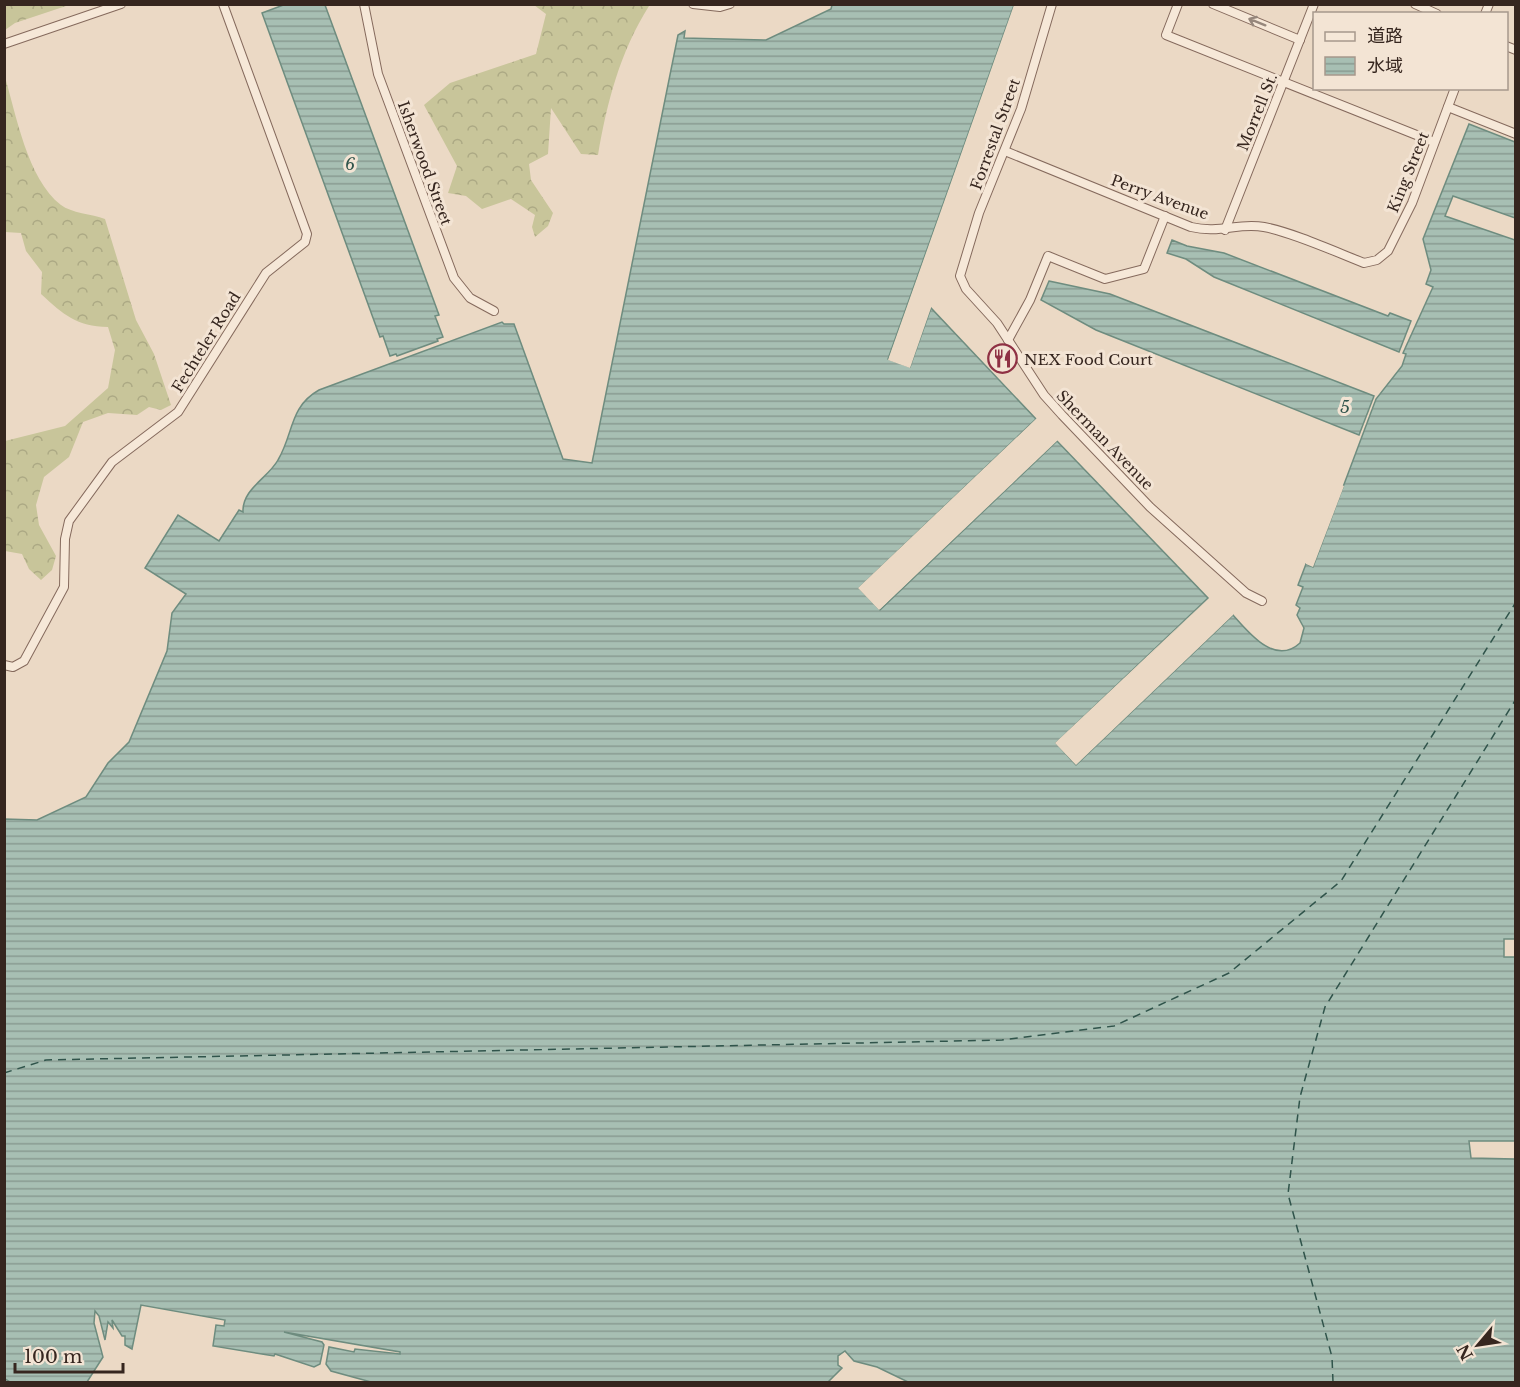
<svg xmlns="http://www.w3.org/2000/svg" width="1520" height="1387" viewBox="0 0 1520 1387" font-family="'Libre Baskerville','Noto Sans JP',serif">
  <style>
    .forest { fill: url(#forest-crowns) }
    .water { fill: url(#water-rules); stroke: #6e8c7f; stroke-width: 1.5 }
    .pier { fill: #ebd9c5 }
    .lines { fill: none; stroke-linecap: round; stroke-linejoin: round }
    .ferry { stroke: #30544b; stroke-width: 1.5; stroke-dasharray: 8 6; stroke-linecap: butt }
    .minor-casing { stroke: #856a5d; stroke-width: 10 }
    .minor { stroke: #f6e8d8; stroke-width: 8 }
    .oneway { stroke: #96877c }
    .labels { text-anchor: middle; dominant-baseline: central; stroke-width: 6; stroke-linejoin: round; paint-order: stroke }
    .street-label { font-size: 15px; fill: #36261f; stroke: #f3e4d4 }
    .poi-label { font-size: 15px; fill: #36261f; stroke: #f3e4d4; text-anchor: start }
    .water-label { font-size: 16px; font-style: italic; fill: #30544b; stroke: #f3e4d4 }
  </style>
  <defs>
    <pattern id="forest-crowns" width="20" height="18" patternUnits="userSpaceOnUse" patternTransform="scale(1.5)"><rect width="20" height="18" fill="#c8c59a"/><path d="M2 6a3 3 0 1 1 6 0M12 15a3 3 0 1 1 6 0" fill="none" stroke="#aca984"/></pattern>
    <pattern id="water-rules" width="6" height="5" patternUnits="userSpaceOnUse" patternTransform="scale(1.5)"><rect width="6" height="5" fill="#a7bfb3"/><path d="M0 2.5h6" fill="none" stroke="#899b91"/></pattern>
  </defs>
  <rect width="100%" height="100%" fill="#ebd9c5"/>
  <g class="forest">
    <path d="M5 4H69V5L15 23 5 30Z"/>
    <path d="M534 5 649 6C620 52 607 102 598 155L581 154 551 108 548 154 529 164 531 180 553 213 548 226 535 237 532 227 535 215 511 199 482 209 466 196 448 193 457 166 424 105 450 83 536 54 546 14Z"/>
    <path d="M4 74C16 113 27 179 61 205 71 213 92 214 105 219L136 320 154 354 171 405 161 410 149 407 137 415 108 413 83 422 69 457 44 477 36 505 39 525 56 556 52 570 41 580 29 569 22 554 5 551V441L65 426 108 388 115 350 108 327C76 326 64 315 41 294L42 272 26 251 21 233 5 232Z"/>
  </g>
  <g class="water">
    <path d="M286 4 325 5 439 315 435 316 443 337 437 339 438 341 397 356 396 354 390 356 383 336 380 337 262 13Z"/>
    <path d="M832 5H1014L888 359 910 367 931 308 1036 419 859 588 880 610 1057 441 1208 598 1056 743 1076 765 1233 615C1249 633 1275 666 1300 643L1304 628 1297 615 1300 608 1296 605 1303 587 1298 585 1306 564 1313 567 1376 399 1402 366 1406 354 1403 353 1433 287 1426 284 1431 270 1423 239 1469 124 1515 142V218L1453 196 1445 216 1515 240 1516 939H1504V957H1515V1141H1469L1471 1158 1515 1159V1382H908L877 1367 854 1361 845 1351 838 1356V1365L842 1368 828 1382H371L331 1371 326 1364 329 1347 354 1352 355 1349 400 1354V1352L284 1332 322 1342 324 1345 320 1364 314 1367 275 1354 274 1356 213 1346 216 1325 224 1326 225 1320 141 1305 132 1349 125 1345V1336H122L112 1320 113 1328 108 1322 105 1340 99 1316 95 1311 94 1323 103 1357 87 1382H10L5 1379V819L37 820 86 797 108 763 129 742 167 651 172 613 186 594 145 568 178 515 219 541 239 510 243 512C242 489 268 478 278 460 294 433 289 407 319 390L502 322 504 324H514L563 459 592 463 678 35 685 31 684 38 766 40 831 9Z"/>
    <path d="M1172 240 1187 246 1224 253 1388 316 1390 313 1411 321 1399 352 1214 277 1186 259 1167 253Z"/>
    <path d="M1049 281 1110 294 1374 396 1359 435 1096 330 1041 300Z"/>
  </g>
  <g class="pier">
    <path d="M1017 4 892 358 908 364 928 307 932 305 910 368 888 360 1014 5Z"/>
    <path d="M1038 417V421L863 588 879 606 1055 438 1059 439 879 610 858 588Z"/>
    <path d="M1342 485 1344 486 1313 567 1306 564V562L1311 563Z"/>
    <path d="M1210 597 1059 743 1076 761 1234 612 1233 615 1076 765 1055 743Z"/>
  </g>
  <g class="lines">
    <g class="ferry">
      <path d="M4 1073 46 1060 1002 1040 1114 1026 1229 973 1341 881 1516 602"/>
      <path d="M1333 1382 1332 1357 1288 1194 1300 1097 1325 1007 1516 699"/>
    </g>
    <defs>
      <g id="minor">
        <path d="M364 4 378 74 454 278 470 298 494 311"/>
        <path d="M693 4 720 7 730 4"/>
        <path d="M1052 4 1021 109 979 213 960 276 966 289 997 323 1044 395 1062 415 1150 507 1246 593 1262 601"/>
        <path d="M1178 4 1166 35 1434 142"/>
        <path d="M1213 4 1300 40"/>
        <path d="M1415 4 1437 14"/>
        <path d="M1485 14 1489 4"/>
        <path d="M4 44 121 4"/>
        <path d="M1506 46 1516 50"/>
        <path d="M1448 107 1516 134"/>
        <path d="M1005 151 1191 227C1220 234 1239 222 1264 227 1292 232 1336 252 1364 263L1377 260 1388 251 1412 203 1455 88"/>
        <path d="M1225 230 1314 4"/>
        <path d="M1008 340 1030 300 1048 256 1105 279 1144 269 1165 216"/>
        <path d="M4 665 13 667 24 661 64 587 65 539 69 521 112 462 178 412 266 273 305 242 307 234 223 4"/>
      </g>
    </defs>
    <use href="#minor" class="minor-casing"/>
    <use href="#minor" class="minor"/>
  </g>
  <defs><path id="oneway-shaft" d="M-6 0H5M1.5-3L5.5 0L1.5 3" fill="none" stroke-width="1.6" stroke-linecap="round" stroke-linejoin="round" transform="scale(1.5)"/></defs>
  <use class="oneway" href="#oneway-shaft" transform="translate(1257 22) rotate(-158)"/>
  <defs>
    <symbol id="restaurant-ring" viewBox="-11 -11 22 22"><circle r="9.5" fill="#f3e4d4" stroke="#8f3144" stroke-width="1.5"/><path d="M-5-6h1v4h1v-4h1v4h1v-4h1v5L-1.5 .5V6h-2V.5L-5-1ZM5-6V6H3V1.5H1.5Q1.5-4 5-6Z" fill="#8f3144"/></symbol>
  </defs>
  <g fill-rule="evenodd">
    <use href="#restaurant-ring" x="986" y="342" width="33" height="33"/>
  </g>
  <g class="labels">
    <g class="street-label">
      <text transform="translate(1257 112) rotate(-68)">Morrell St.</text>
      <text transform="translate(995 134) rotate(-70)">Forrestal Street</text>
      <text transform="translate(425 163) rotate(70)">Isherwood Street</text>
      <text transform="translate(1408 172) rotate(-68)">King Street</text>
      <text transform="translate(1160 197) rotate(20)">Perry Avenue</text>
      <text transform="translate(206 342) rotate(-58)">Fechteler Road</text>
      <text transform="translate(1105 440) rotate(46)">Sherman Avenue</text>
    </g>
    <g class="poi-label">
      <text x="1024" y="359">NEX Food Court</text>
    </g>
    <g class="water-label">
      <text x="350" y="164">6</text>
      <text x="1345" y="407">5</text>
    </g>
  </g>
  <rect width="1520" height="1387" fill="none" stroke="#36261f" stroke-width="12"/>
  <rect x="1313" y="12" width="195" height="78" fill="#f3e4d4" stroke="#a7988c" stroke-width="1.5"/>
  <rect x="1325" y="32" width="30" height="9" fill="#f6e8d8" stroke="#a7988c" stroke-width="1.5"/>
  <text x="1367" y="42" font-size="18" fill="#36261f">道路</text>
  <rect x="1325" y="57" width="30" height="18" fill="url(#water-rules)" stroke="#a7988c" stroke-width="1.5"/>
  <text x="1367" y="72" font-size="18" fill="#36261f">水域</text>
  <g transform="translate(1478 1345) rotate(241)" stroke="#f3e4d4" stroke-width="4.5" paint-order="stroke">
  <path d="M0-4.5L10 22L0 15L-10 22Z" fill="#36261f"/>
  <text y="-9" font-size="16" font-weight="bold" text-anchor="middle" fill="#36261f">N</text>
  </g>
  <path d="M15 1363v9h108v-9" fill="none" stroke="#36261f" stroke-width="3"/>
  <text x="24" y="1363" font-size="18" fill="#36261f" stroke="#f3e4d4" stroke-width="4.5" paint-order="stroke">100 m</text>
</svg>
